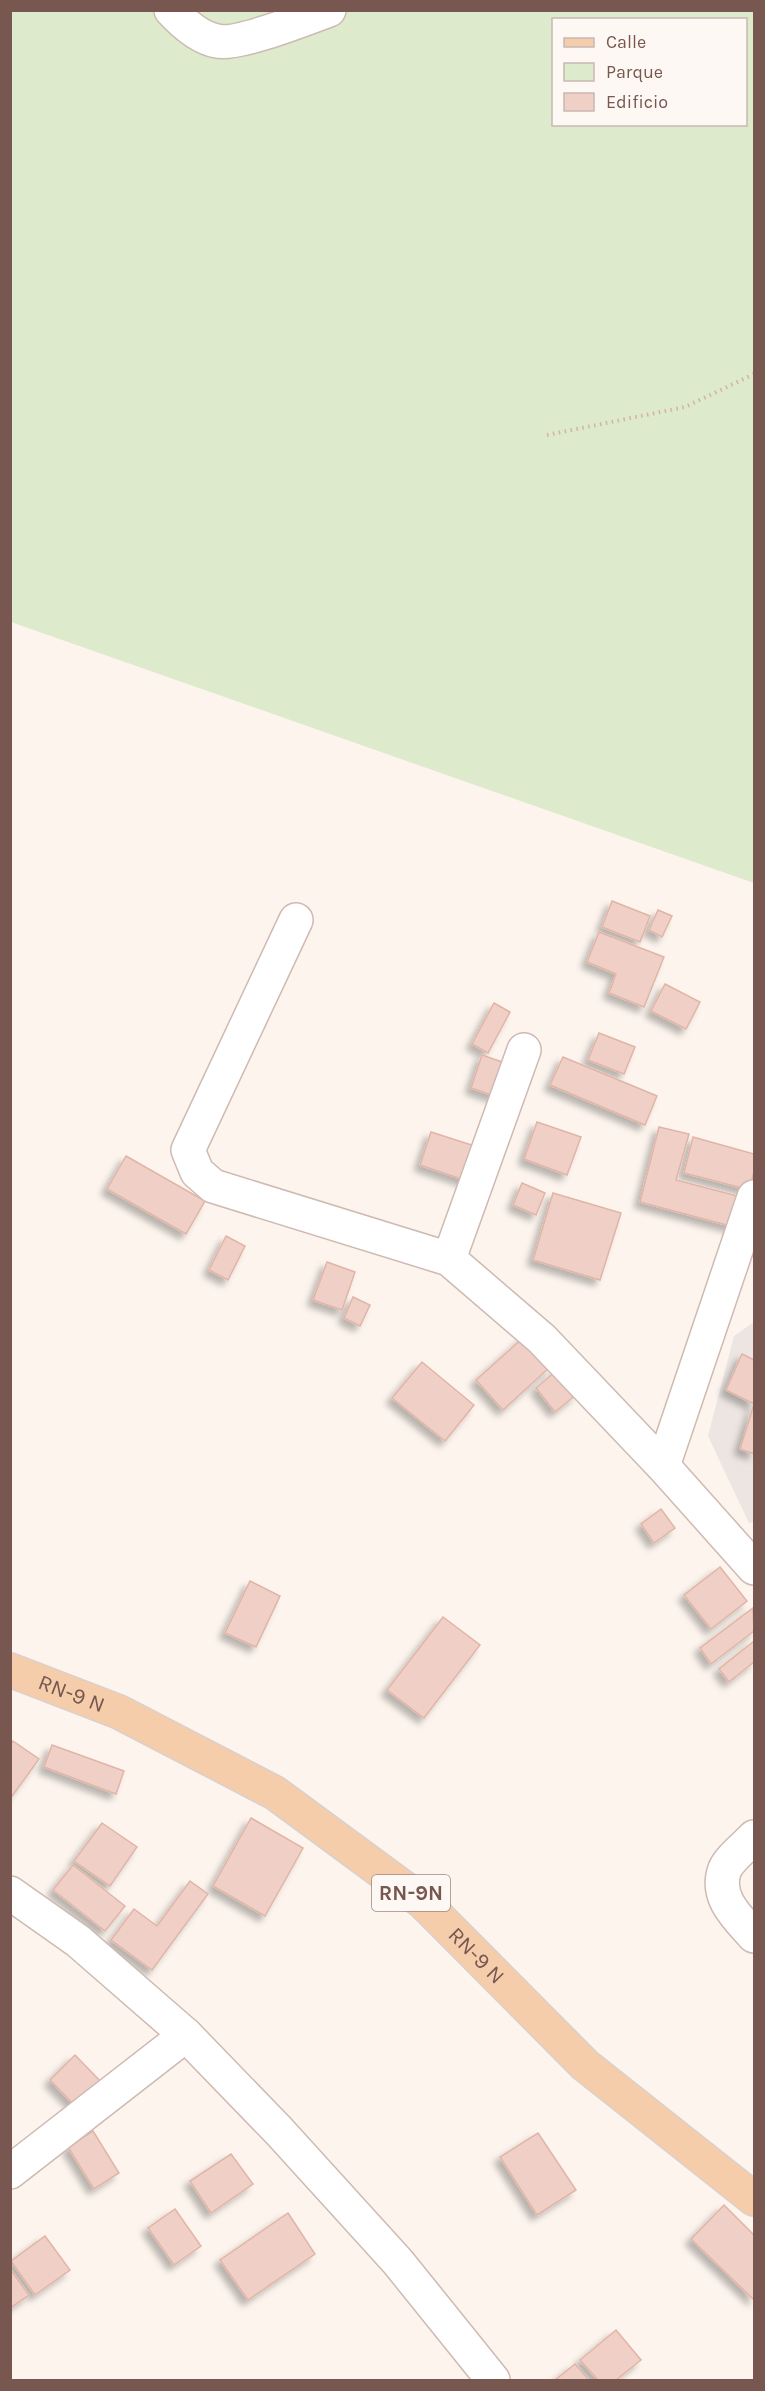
<svg xmlns="http://www.w3.org/2000/svg" width="765" height="2391" viewBox="0 0 765 2391" font-family="Karla,sans-serif">
  <style>
    .industrial { fill: #ece5e2 }
    .green { fill: #ddeacb; fill-rule: evenodd }
    .building { fill: #f0d0c6; stroke: #e1b4a7; stroke-width: 1.5; filter: url(#shadow) }
    .lines { fill: none; stroke-linecap: round; stroke-linejoin: round }
    .minor-casing { stroke: #cebab2; stroke-width: 36 }
    .primary-casing { stroke: #d9d0ce; stroke-width: 36 }
    .path { stroke: #d5b2a8; stroke-width: 4; stroke-dasharray: 1.5 4.5; stroke-linecap: butt }
    .minor { stroke: #fff; stroke-width: 33 }
    .primary { stroke: #f5cdab; stroke-width: 33 }
    .labels { text-anchor: middle; dominant-baseline: central; stroke-width: 4.5; stroke-linejoin: round; paint-order: stroke }
    .shield { fill: #fef8f4; stroke: #a08781; stroke-width: 1.5 }
    .shield-label { font-size: 21px; font-weight: bold; fill: #775750 }
    .street-label { font-size: 22px; fill: #775750; stroke: #fef8f4 }
  </style>
  <defs>
    <filter id="shadow"><feDropShadow dx="-5.5" dy="5.5" stdDeviation="3" flood-color="#0004"/></filter>
  </defs>
  <rect width="100%" height="100%" fill="#fcf4ed"/>
  <path class="industrial" d="M754 1322V1522L749 1523 708 1436 734 1336Z"/>
  <path class="green" d="M11 11H754V883L11 622ZM554 20H746V124H554Z"/>
  <g class="building">
    <path d="M612 901 650 916 640 942 602 927Z"/>
    <path d="M658 910 672 916 662 937 649 930Z"/>
    <path d="M599 932 664 957 644 1007 609 993 616 974 587 962Z"/>
    <path d="M665 984 700 1002 686 1029 651 1011Z"/>
    <path d="M494 1003 510 1012 488 1053 472 1044Z"/>
    <path d="M599 1033 635 1047 624 1074 588 1060Z"/>
    <path d="M482 1055 508 1064 497 1097 471 1088Z"/>
    <path d="M563 1057 657 1096 645 1125 550 1085Z"/>
    <path d="M537 1122 581 1137 567 1175 524 1159Z"/>
    <path d="M659 1127 689 1134 676 1180 745 1198 738 1228 640 1202Z"/>
    <path d="M431 1132 484 1149 473 1183 420 1165Z"/>
    <path d="M693 1137 754 1154V1171L750 1190 684 1173Z"/>
    <path d="M126 1156 205 1201 186 1234 107 1189Z"/>
    <path d="M522 1183 545 1193 536 1215 513 1205Z"/>
    <path d="M553 1193 621 1213 600 1280 533 1260Z"/>
    <path d="M226 1236 245 1246 228 1280 209 1270Z"/>
    <path d="M327 1262 355 1272 342 1310 313 1300Z"/>
    <path d="M353 1297 370 1305 360 1326 344 1318Z"/>
    <path d="M525 1336 551 1366 503 1410 476 1380Z"/>
    <path d="M742 1354 754 1360V1404L726 1390Z"/>
    <path d="M422 1362 474 1405 445 1441 392 1398Z"/>
    <path d="M557 1370 577 1394 555 1412 536 1388Z"/>
    <path d="M754 1404V1454L740 1449Z"/>
    <path d="M661 1509 675 1528 654 1543 641 1524Z"/>
    <path d="M720 1567 747 1601 711 1629 684 1595Z"/>
    <path d="M250 1581 280 1596 256 1647 225 1633Z"/>
    <path d="M753 1608 754 1631 711 1664 700 1648Z"/>
    <path d="M443 1617 480 1645 424 1718 387 1690Z"/>
    <path d="M754 1641V1662L729 1682 719 1669Z"/>
    <path d="M13 1741 39 1759 10 1799V1745Z"/>
    <path d="M52 1745 124 1771 116 1794 44 1767Z"/>
    <path d="M251 1818 303 1848 265 1916 213 1886Z"/>
    <path d="M102 1823 137 1847 110 1886 74 1861Z"/>
    <path d="M73 1865 125 1906 105 1931 53 1890Z"/>
    <path d="M190 1881 208 1894 152 1970 111 1940 134 1909 157 1926Z"/>
    <path d="M75 2055 105 2086 80 2111 50 2080Z"/>
    <path d="M93 2131 119 2173 94 2189 68 2147Z"/>
    <path d="M538 2133 576 2190 537 2215 500 2157Z"/>
    <path d="M231 2154 253 2184 211 2213 190 2181Z"/>
    <path d="M724 2205 754 2235V2300L691 2239Z"/>
    <path d="M175 2209 201 2246 174 2265 148 2228Z"/>
    <path d="M288 2213 315 2254 248 2300 220 2260Z"/>
    <path d="M45 2236 70 2270 35 2295 11 2261Z"/>
    <path d="M10 2269 29 2295 10 2308Z"/>
    <path d="M616 2330 641 2360 616 2380H598L580 2360Z"/>
    <path d="M575 2364 589 2380H555Z"/>
  </g>
  <g class="lines">
    <defs>
      <g id="minor">
        <path d="M171 10C183 23 200 38 217 41 237 46 307 18 329 10"/>
        <path d="M296 920 188 1150 197 1172 213 1186 449 1259 542 1339 663 1466 754 1568"/>
        <path d="M449 1259 524 1050"/>
        <path d="M663 1466 754 1197"/>
        <path d="M754 1837C746 1846 730 1858 725 1869 714 1897 738 1918 754 1936"/>
        <path d="M10 1893 78 1941 186 2035 279 2131 398 2262 493 2380"/>
        <path d="M10 2172 186 2035"/>
      </g>
      <g id="primary">
        <path id="s1" d="M10 1670 119 1712 275 1793 423 1902 585 2065 754 2199"/>
      </g>
    </defs>
    <use href="#minor" class="minor-casing"/>
    <use href="#primary" class="primary-casing"/>
    <path class="path" d="M547 435 685 407 754 374"/>
    <use href="#minor" class="minor"/>
    <use href="#primary" class="primary"/>
  </g>
  <g class="labels">
    <rect class="shield" x="372" y="1875" width="78" height="36" rx="4.5"/>
    <g class="shield-label">
      <text x="411" y="1893">RN-9N</text>
    </g>
    <g class="street-label">
      <text stroke="none"><textPath href="#s1" startOffset="66">RN-9 N</textPath></text>
      <text stroke="none"><textPath href="#s1" startOffset="552">RN-9 N</textPath></text>
    </g>
  </g>
  <rect width="765" height="2391" fill="none" stroke="#775750" stroke-width="24"/>
  <rect x="552" y="18" width="195" height="108" fill="#fef8f4" stroke="#c8b8b2" stroke-width="1.5"/>
  <rect x="564" y="38" width="30" height="9" fill="#f5cdab" stroke="#c8b8b2" stroke-width="1.5"/>
  <text x="606" y="48" font-size="18" fill="#775750">Calle</text>
  <rect x="564" y="63" width="30" height="18" fill="#ddeacb" stroke="#c8b8b2" stroke-width="1.5"/>
  <text x="606" y="78" font-size="18" fill="#775750">Parque</text>
  <rect x="564" y="93" width="30" height="18" fill="#f0d0c6" stroke="#c8b8b2" stroke-width="1.5"/>
  <text x="606" y="108" font-size="18" fill="#775750">Edificio</text>
</svg>
